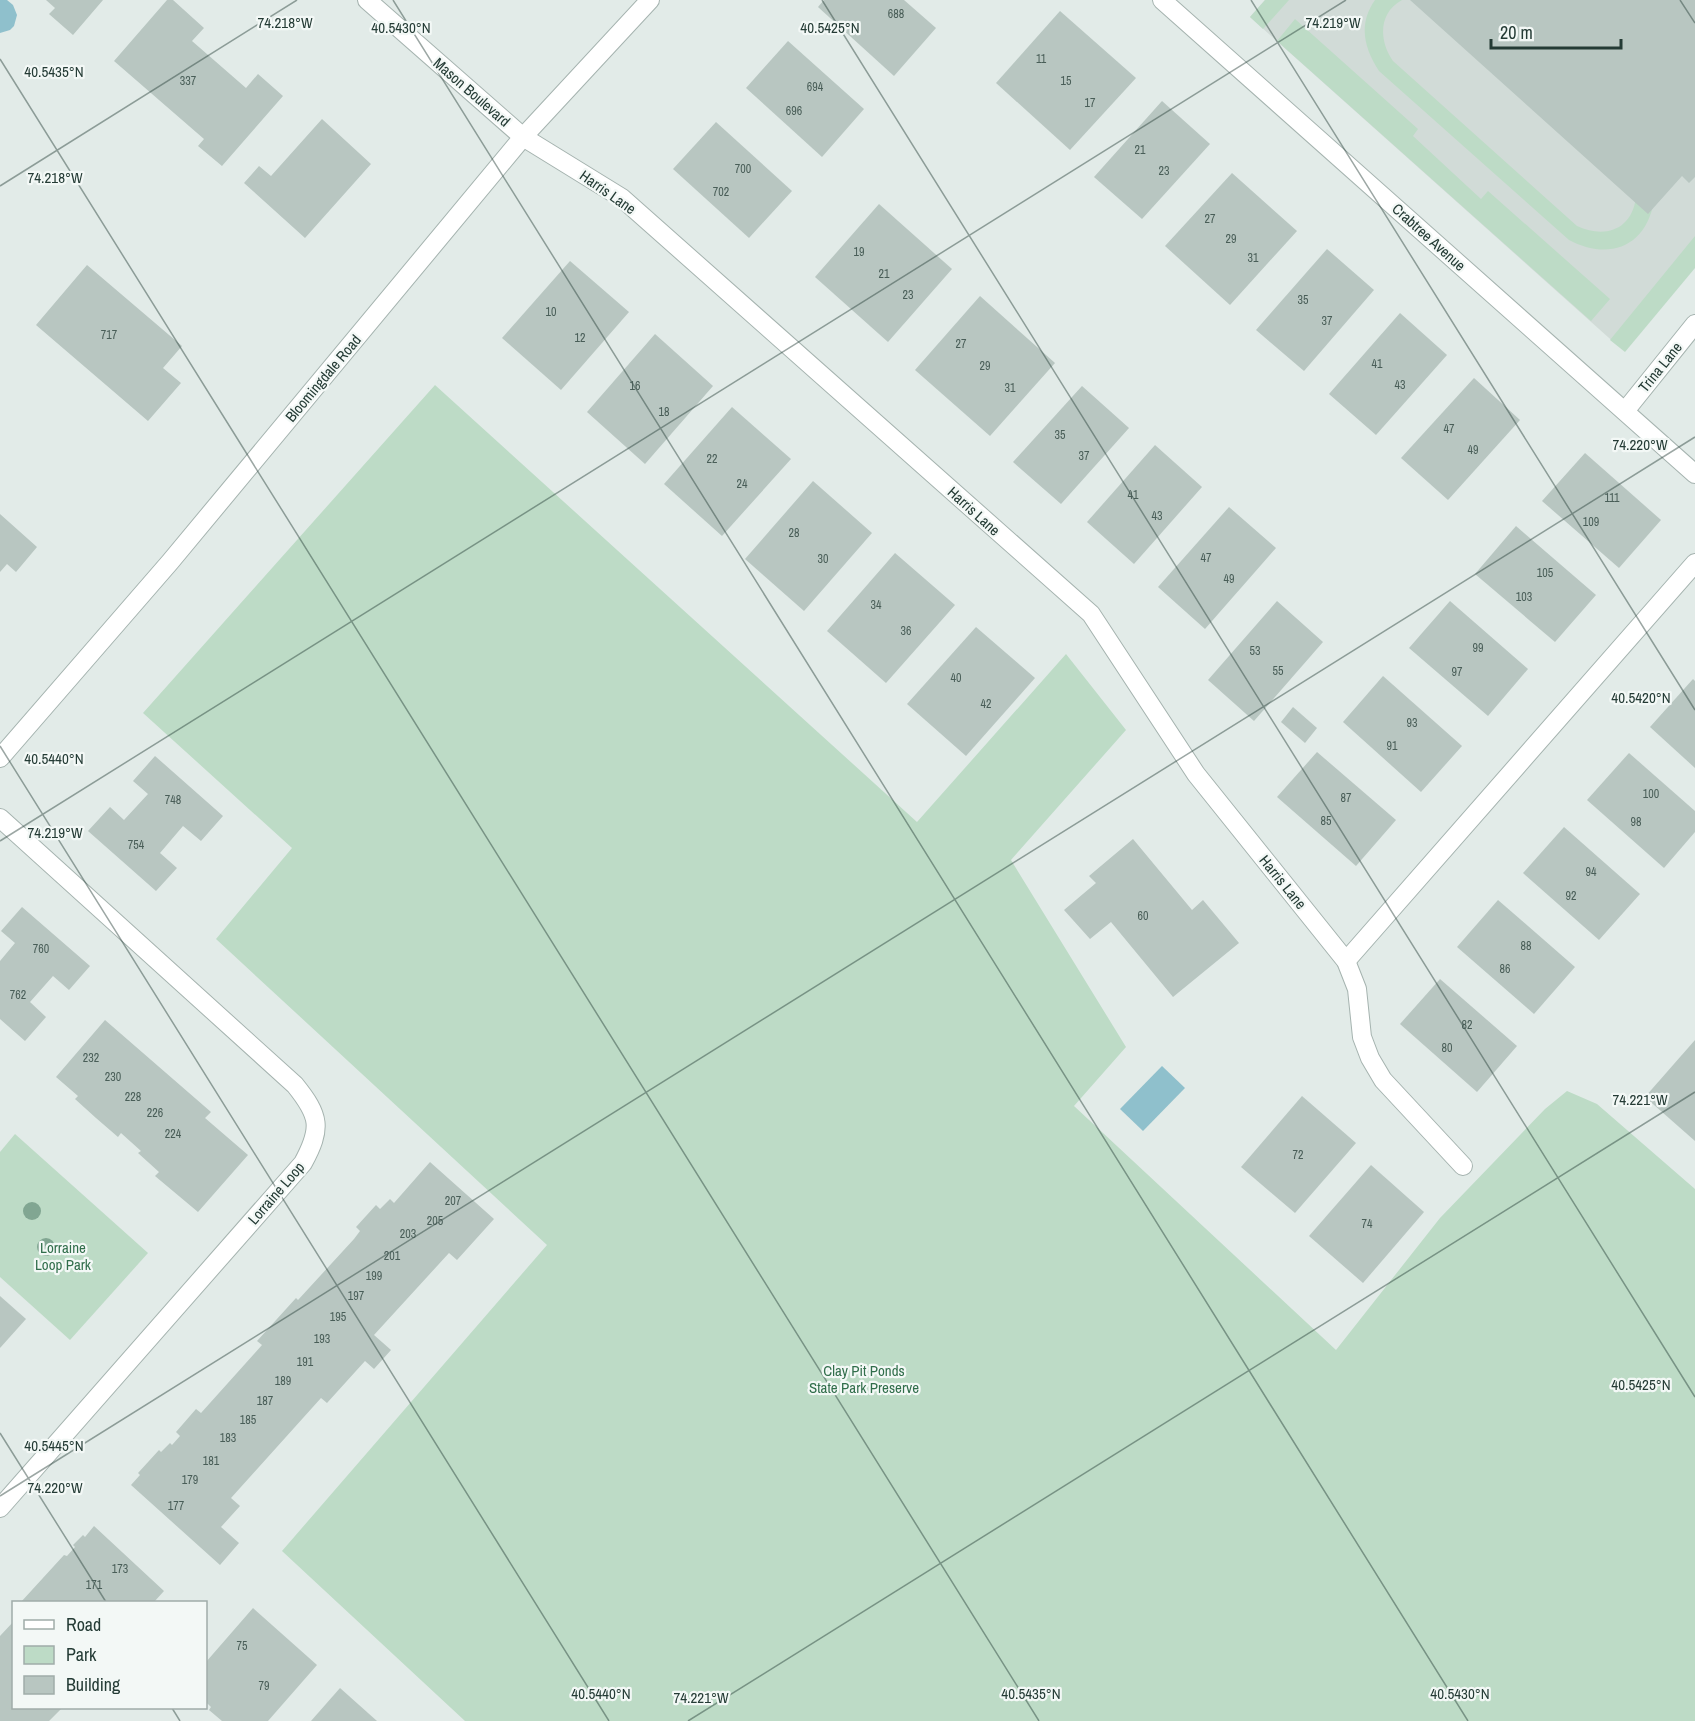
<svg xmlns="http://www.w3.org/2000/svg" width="1695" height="1721" viewBox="0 0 1695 1721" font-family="'Archivo Narrow',sans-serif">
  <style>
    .built { fill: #d1dbd7 }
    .green { fill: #bddbc6 }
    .water { fill: #8fc0cc }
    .building { fill: #b8c6c1 }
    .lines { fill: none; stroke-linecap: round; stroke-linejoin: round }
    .minor-casing { stroke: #a5b3af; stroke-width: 20 }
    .minor { stroke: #fff; stroke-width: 18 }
    .tree { fill: #81a692 }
    .ticks { fill: none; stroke: #243b35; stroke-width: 1.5; stroke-opacity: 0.45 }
    .labels { text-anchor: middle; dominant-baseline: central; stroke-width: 4.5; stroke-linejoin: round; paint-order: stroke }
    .number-label { font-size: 12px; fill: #495e58 }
    .street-label { font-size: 15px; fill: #243b35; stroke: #f3f8f6 }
    .park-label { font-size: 15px; fill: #316e4b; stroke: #f3f8f6 }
    .ticks-label { font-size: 15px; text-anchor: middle; fill: #243b35; stroke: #f3f8f6; stroke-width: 4.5; stroke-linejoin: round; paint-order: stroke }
  </style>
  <rect width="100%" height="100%" fill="#e2ebe8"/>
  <path class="built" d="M1265 0H1695V253L1618 346 1250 17Z"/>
  <g class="green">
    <path d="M1265 0H1289L1263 29 1250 17Z"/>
    <path d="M1375 0H1402C1378 13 1379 41 1393 61L1577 226C1605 239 1632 230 1636 197L1654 201C1646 247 1609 261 1569 240L1379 71C1364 48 1358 24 1375 0Z"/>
    <path d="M1295 19 1418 129 1413 136 1481 199 1488 191 1610 299 1591 321 1277 41Z"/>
    <path d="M1695 236V268L1625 352 1610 340Z"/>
    <path d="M435 385 917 822 1066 654 1126 730 1011 860 1126 1047 1074 1106 1336 1350 1440 1218 1545 1109 1567 1091 1597 1104 1695 1189V1721H465L282 1551 547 1245 216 939 292 848 143 713Z"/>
    <path d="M15 1134 148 1253 70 1340 0 1277V1152Z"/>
  </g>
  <g class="water">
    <path d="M0 0H7L13 5 17 15 14 26 10 30 0 33Z"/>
    <path d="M1162 1066 1185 1088 1143 1131 1120 1109Z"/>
  </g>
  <g class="building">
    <path d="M46 0H103L73 35 49 14 55 8Z"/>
    <path d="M167 0H173L204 28 192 41 246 88 258 74 283 96 222 166 198 146 204 139 114 61Z"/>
    <path d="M824 0H904L936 28 894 76 818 7Z"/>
    <path d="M1410 0H1695V177L1689 183 1682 176 1648 214Z"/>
    <path d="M1060 11 1136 78 1070 150 996 83Z"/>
    <path d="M788 41 864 109 822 157 746 88Z"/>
    <path d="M1162 101 1210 144 1142 219 1094 177Z"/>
    <path d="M322 119 371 164 305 238 244 183 259 166 271 176Z"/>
    <path d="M716 122 792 191 749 238 673 169Z"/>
    <path d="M1232 173 1297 231 1230 305 1165 246Z"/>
    <path d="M879 204 952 269 888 342 815 277Z"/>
    <path d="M1327 249 1374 290 1304 371 1256 330Z"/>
    <path d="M570 261 629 312 561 390 502 338Z"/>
    <path d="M87 265 182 346 163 368 181 383 148 421 36 325Z"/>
    <path d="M980 296 1055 363 990 436 915 370Z"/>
    <path d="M1400 313 1447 355 1376 435 1329 394Z"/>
    <path d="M655 334 713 386 645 464 587 412Z"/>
    <path d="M1474 378 1520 420 1448 500 1401 458Z"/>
    <path d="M1082 386 1129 428 1061 504 1013 462Z"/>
    <path d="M732 407 791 459 722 536 664 484Z"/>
    <path d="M1155 445 1202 487 1134 564 1087 522Z"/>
    <path d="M1585 453 1661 520 1619 568 1542 501Z"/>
    <path d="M813 481 872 533 804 611 745 559Z"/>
    <path d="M1229 507 1276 548 1205 629 1158 587Z"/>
    <path d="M0 514 37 547 16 572 7 564 0 572Z"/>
    <path d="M1516 526 1596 595 1555 642 1475 574Z"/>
    <path d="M895 553 955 605 886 683 827 631Z"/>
    <path d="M1277 601 1323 642 1254 721 1208 680Z"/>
    <path d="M1450 601 1528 669 1488 716 1409 648Z"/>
    <path d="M976 627 1035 678 966 756 907 704Z"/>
    <path d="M1383 676 1462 746 1421 792 1343 722Z"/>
    <path d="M1693 679 1695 681V768L1650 727Z"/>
    <path d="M1293 707 1317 728 1305 743 1281 722Z"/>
    <path d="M1317 752 1396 820 1356 866 1277 797Z"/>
    <path d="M1629 753 1695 811V832L1664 868 1587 800Z"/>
    <path d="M155 756 223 816 201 841 183 826 160 853 177 868 156 891 88 831 110 807 124 820 148 794 133 781Z"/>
    <path d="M1564 827 1640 894 1599 940 1523 873Z"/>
    <path d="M1133 839 1192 910 1203 900 1239 943 1173 997 1111 922 1090 939 1064 910 1096 883 1089 876Z"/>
    <path d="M1498 900 1575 967 1534 1014 1457 947Z"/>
    <path d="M22 907 90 966 69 990 53 976 30 1002 46 1017 25 1041 0 1019V961L15 943 1 931Z"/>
    <path d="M1440 979 1517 1046 1477 1092 1400 1024Z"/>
    <path d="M105 1020 211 1112 205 1118 248 1155 198 1212 155 1176 159 1172 138 1153 141 1151 121 1133 118 1137 96 1118 75 1099 78 1096 56 1077Z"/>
    <path d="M1695 1040V1141L1645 1097Z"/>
    <path d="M1302 1096 1356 1143 1295 1213 1241 1167Z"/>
    <path d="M430 1162 494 1219 457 1260 449 1253 374 1335 391 1350 374 1369 365 1361 327 1403 321 1398 231 1498 240 1506 221 1527 239 1543 220 1565 131 1485 140 1475 138 1473 159 1450 161 1452 170 1443 172 1445 180 1436 176 1432 196 1409 201 1413 262 1345 257 1341 296 1298 298 1300 354 1239 360 1231 356 1227 376 1205 380 1209 390 1199 394 1203Z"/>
    <path d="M1371 1165 1424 1212 1363 1283 1309 1236Z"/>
    <path d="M0 1296 26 1319 0 1348Z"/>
    <path d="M94 1526 164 1591 154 1602H21L64 1555 67 1556 75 1547 73 1545 83 1535 85 1537Z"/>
    <path d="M253 1608 317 1665 268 1721H222L209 1710 211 1707 206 1702V1662Z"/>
    <path d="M14 1621V1708H62L49 1721H0V1636Z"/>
    <path d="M340 1688 377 1721H311Z"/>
  </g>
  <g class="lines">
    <defs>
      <g id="minor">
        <path d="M367 0 523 137 622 198 1091 614 1196 774 1346 961 1357 989 1362 1037 1370 1058 1383 1080 1463 1166"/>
        <path d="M1162 0 1695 474"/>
        <path d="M1625 411 1695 324"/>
        <path d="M0 758 170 562 523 137 650 0"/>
        <path d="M0 818 295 1085C320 1116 322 1128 303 1163L0 1508"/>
        <path d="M1346 961 1695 563"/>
      </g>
    </defs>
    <use href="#minor" class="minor-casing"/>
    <use href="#minor" class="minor"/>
  </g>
  <g class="tree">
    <circle cx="32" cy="1211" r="9"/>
    <circle cx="46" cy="1247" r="9"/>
  </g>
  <path class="ticks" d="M393 0 1468 1721M822 0 1695 1397M1251 0 1695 710M1680 0 1695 23M0 59 1039 1721M0 186 297 0M0 746 609 1721M0 841 1346 0M0 1433 106 1602M0 1496 1695 437M172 1708 180 1721M688 1721 1695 1092"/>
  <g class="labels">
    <g class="number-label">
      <text x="896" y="14">688</text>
      <text x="1041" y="59">11</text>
      <text x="188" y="81">337</text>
      <text x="1066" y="81">15</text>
      <text x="815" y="87">694</text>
      <text x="1090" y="103">17</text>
      <text x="794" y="111">696</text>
      <text x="1140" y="150">21</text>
      <text x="743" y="169">700</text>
      <text x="1164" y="171">23</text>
      <text x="721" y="192">702</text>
      <text x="1210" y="219">27</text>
      <text x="1231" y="239">29</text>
      <text x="859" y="252">19</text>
      <text x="1253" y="258">31</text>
      <text x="884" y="274">21</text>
      <text x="908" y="295">23</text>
      <text x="1303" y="300">35</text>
      <text x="551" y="312">10</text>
      <text x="1327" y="321">37</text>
      <text x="109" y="335">717</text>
      <text x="580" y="338">12</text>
      <text x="961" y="344">27</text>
      <text x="1377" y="364">41</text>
      <text x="985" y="366">29</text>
      <text x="1400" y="385">43</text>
      <text x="635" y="386">16</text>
      <text x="1010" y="388">31</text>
      <text x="664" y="412">18</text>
      <text x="1449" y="429">47</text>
      <text x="1060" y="435">35</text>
      <text x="1473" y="450">49</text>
      <text x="1084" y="456">37</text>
      <text x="712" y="459">22</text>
      <text x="742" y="484">24</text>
      <text x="1133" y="495">41</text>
      <text x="1612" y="498">111</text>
      <text x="1157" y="516">43</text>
      <text x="1591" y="522">109</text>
      <text x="794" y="533">28</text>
      <text x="1206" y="558">47</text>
      <text x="823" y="559">30</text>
      <text x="1545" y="573">105</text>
      <text x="1229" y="579">49</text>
      <text x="1524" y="597">103</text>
      <text x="876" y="605">34</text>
      <text x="906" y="631">36</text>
      <text x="1478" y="648">99</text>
      <text x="1255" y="651">53</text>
      <text x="1278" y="671">55</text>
      <text x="1457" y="672">97</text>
      <text x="956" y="678">40</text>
      <text x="986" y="704">42</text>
      <text x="1412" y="723">93</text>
      <text x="1392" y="746">91</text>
      <text x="1651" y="794">100</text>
      <text x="1346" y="798">87</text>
      <text x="173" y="800">748</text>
      <text x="1326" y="821">85</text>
      <text x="1636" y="822">98</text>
      <text x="136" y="845">754</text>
      <text x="1591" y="872">94</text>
      <text x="1571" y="896">92</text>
      <text x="1143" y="916">60</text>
      <text x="1526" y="946">88</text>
      <text x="41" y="949">760</text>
      <text x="1505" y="969">86</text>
      <text x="18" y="995">762</text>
      <text x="1467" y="1025">82</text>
      <text x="1447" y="1048">80</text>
      <text x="91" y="1058">232</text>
      <text x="113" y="1077">230</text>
      <text x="133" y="1097">228</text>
      <text x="155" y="1113">226</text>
      <text x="173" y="1134">224</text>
      <text x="1298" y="1155">72</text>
      <text x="453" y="1201">207</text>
      <text x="435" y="1221">205</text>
      <text x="1367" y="1224">74</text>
      <text x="408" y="1234">203</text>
      <text x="392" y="1256">201</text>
      <text x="374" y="1276">199</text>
      <text x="356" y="1296">197</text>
      <text x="338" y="1317">195</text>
      <text x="322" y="1339">193</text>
      <text x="305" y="1362">191</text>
      <text x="283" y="1381">189</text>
      <text x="265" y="1401">187</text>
      <text x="248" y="1420">185</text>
      <text x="228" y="1438">183</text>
      <text x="211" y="1461">181</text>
      <text x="190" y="1480">179</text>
      <text x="176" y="1506">177</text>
      <text x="120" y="1569">173</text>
      <text x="94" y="1585">171</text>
      <text x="242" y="1646">75</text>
      <text x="264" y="1686">79</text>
    </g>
    <g class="street-label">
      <text transform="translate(472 92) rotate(41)">Mason Boulevard</text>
      <text transform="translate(608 192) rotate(35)">Harris Lane</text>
      <text transform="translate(1429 237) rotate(42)">Crabtree Avenue</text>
      <text transform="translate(1660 367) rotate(-51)">Trina Lane</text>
      <text transform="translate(323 378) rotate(-50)">Bloomingdale Road</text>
      <text transform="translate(974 511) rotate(42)">Harris Lane</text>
      <text transform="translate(1283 882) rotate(51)">Harris Lane</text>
      <text transform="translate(276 1193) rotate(-49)">Lorraine Loop</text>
    </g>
    <g class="park-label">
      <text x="63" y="1247">Lorraine<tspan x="63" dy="17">Loop Park</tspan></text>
      <text x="864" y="1370">Clay Pit Ponds<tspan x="864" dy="17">State Park Preserve</tspan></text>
    </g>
  </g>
  <g class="ticks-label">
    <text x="285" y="28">74.218°W</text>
    <text x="1333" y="28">74.219°W</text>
    <text x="401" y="33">40.5430°N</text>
    <text x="830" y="33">40.5425°N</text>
    <text x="54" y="77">40.5435°N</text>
    <text x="55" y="183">74.218°W</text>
    <text x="1640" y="450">74.220°W</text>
    <text x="1641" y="703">40.5420°N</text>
    <text x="54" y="764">40.5440°N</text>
    <text x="55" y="838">74.219°W</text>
    <text x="1640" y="1105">74.221°W</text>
    <text x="1641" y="1390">40.5425°N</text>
    <text x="54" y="1451">40.5445°N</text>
    <text x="55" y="1493">74.220°W</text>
    <text x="601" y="1699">40.5440°N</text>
    <text x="1031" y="1699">40.5435°N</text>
    <text x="1460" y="1699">40.5430°N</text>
    <text x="701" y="1703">74.221°W</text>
  </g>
  <rect x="12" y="1601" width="195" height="108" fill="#f3f8f6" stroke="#a0aca9" stroke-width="1.5"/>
  <rect x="24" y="1620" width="30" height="9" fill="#ffffff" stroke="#a0aca9" stroke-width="1.5"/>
  <text x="66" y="1631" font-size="18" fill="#243b35">Road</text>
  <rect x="24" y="1646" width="30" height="18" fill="#bddbc6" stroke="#a0aca9" stroke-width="1.5"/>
  <text x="66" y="1661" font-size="18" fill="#243b35">Park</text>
  <rect x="24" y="1676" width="30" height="18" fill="#b8c6c1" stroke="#a0aca9" stroke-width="1.5"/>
  <text x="66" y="1691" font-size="18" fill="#243b35">Building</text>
  <path d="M1491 39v9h130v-9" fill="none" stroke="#243b35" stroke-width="3"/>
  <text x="1500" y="39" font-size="18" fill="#243b35" stroke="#f3f8f6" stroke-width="4.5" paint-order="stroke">20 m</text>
</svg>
